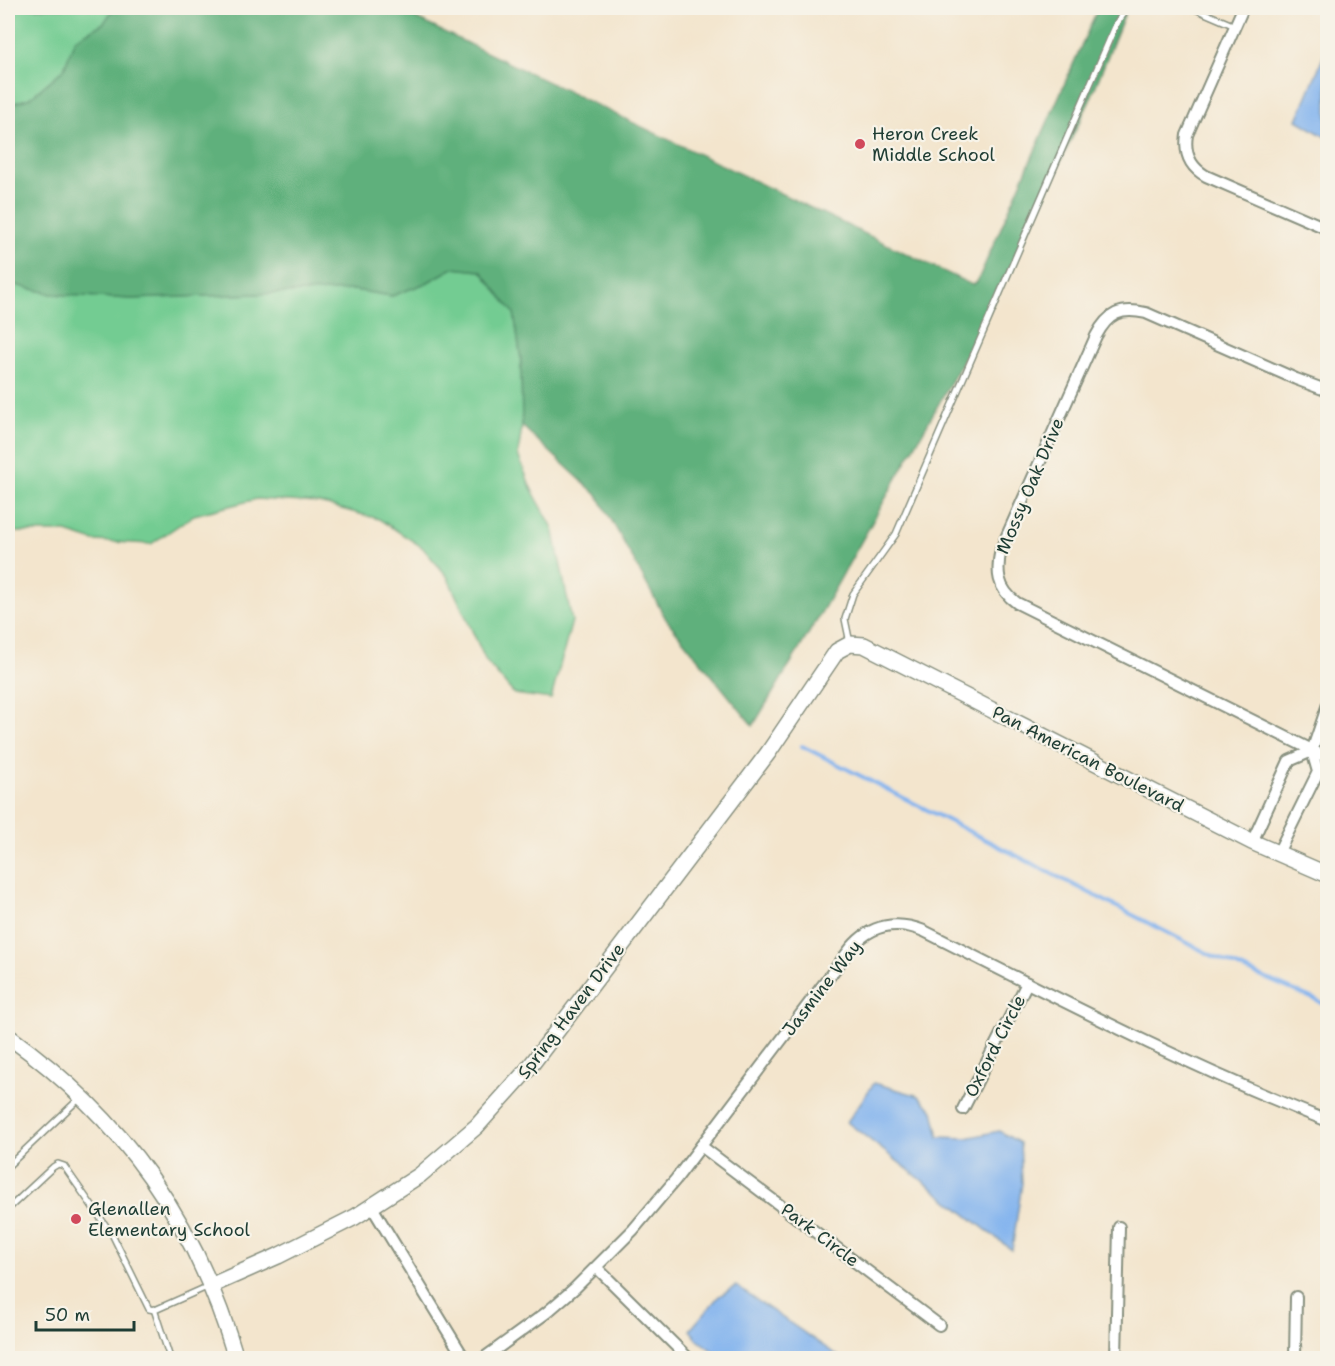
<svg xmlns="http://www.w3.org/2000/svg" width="1335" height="1366" viewBox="0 0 1335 1366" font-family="'Shantell Sans',sans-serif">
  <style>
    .green { fill: #73cc92; stroke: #498463; stroke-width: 1.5 }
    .forest { fill: #5eb07c; stroke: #3e7658; stroke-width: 1.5 }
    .water { fill: #82b3ee; stroke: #507891; stroke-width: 1.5 }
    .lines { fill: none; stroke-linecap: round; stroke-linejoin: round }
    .stream { stroke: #82b3ee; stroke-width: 4 }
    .lane-casing { stroke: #899180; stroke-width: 8 }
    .street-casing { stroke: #899180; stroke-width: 14 }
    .secondary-casing { stroke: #899180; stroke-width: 18 }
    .lane { stroke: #fff; stroke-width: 5 }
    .street { stroke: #fff; stroke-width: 10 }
    .secondary { stroke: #fff; stroke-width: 15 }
    .poi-dot { fill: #d1495b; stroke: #f7f3e8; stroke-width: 2 }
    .labels { text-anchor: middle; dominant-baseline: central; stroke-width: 4.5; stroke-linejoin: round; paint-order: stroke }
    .poi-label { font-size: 18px; fill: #1f3d34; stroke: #f7f3e8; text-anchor: start }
    .street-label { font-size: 18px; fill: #1f3d34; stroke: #f7f3e8 }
  </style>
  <rect width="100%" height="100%" fill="#f7f3e8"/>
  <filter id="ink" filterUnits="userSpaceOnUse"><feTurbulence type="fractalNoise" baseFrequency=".0167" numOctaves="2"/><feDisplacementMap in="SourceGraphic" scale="12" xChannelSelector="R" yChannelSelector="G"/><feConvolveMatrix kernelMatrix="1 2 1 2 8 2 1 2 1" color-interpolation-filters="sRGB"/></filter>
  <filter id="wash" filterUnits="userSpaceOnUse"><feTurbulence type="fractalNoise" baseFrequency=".008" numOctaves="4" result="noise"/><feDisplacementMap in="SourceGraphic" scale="24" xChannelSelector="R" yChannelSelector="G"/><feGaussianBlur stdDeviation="1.35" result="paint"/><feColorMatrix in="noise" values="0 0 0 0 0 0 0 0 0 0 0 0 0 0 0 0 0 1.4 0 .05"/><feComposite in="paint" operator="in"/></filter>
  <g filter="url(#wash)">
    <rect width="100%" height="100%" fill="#f3e5cd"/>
    <g class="green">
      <path d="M8 8H114L104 23 75 39 64 69 30 98 8 105Z"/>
      <path d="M453 268 481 271 514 312 521 359 522 426 518 455 531 488 553 528 572 621 551 699 514 694 486 661 447 576 422 547 379 519 319 503 257 499 194 515 151 544 94 541 66 532H8V283L52 294 131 299 354 290 392 296 426 283Z"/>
    </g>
    <path class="forest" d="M114 8H394L972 285 977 282 1098 8H1127L1090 100 978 334 825 606 753 726 666 619 598 496 522 426 521 359 514 313 481 271 453 268 426 283 392 296 354 290 131 299 52 294 8 283V105L30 98 64 69 75 39 104 23Z"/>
    <g class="water">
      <path d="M1327 48V138L1297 120Z"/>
      <path d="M874 1083 919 1096 933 1111 939 1137 967 1138 999 1131 1020 1143 1022 1183 1012 1250 847 1122Z"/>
      <path d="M736 1286 841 1358H722L698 1340 690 1330 719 1296Z"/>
    </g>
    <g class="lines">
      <path class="stream" d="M802 746 1215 957 1328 1005"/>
    </g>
  </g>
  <g filter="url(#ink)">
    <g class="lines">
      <defs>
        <g id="lane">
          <path d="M1193 8 1235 26"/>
          <path d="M850 643 845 619 853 594 896 534 1117 22 1127 8"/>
          <path d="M8 1166 81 1097"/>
          <path d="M8 1209 53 1167 58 1164 64 1166 113 1236 149 1309 155 1310 209 1286"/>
          <path d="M154 1309 170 1358"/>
        </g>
        <g id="street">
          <path d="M1243 8 1187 135C1184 153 1190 167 1206 176L1328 229"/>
          <path d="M1328 391 1296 379 1146 313C1121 307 1108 313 1096 336L1001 549C996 571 997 589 1017 603L1328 758"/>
          <path d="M1252 842 1289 761 1312 751"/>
          <path d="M1278 853 1318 772 1312 751 1328 704"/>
          <path d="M963 1109 1027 983"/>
          <path d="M701 1146 939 1325"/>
          <path d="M372 1207 464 1358"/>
          <path d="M597 1268 688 1358"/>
          <path d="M484 1358 546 1313 575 1288 633 1230 676 1179 851 948C871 924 897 920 924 931 1057 998 1189 1067 1328 1121"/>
          <path d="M1116 1358 1119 1227"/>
          <path d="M1295 1358 1296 1297"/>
        </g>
        <g id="secondary">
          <path d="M8 1036C125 1120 195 1220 236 1358"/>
          <path d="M210 1286 278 1256 355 1217 420 1175 477 1126 528 1069 768 753 837 651 850 644 864 645 1252 842 1328 875"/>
        </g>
      </defs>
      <use href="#lane" class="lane-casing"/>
      <use href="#street" class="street-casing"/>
      <use href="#secondary" class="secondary-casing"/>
      <use href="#lane" class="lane"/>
      <use href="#street" class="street"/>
      <use href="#secondary" class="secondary"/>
    </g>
  </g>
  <g class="poi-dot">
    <circle cx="860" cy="144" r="6"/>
    <circle cx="76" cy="1219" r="6"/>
  </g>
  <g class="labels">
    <g class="poi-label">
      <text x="872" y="134">Heron Creek<tspan x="872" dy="21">Middle School</tspan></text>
      <text x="88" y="1209">Glenallen<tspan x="88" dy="21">Elementary School</tspan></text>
    </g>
    <g class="street-label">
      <text transform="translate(1030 486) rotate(-67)">Mossy Oak Drive</text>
      <text transform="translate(1088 759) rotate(27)">Pan American Boulevard</text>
      <text transform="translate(822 988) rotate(-52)">Jasmine Way</text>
      <text transform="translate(571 1011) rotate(-53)">Spring Haven Drive</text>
      <text transform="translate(995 1046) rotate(-63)">Oxford Circle</text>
      <text transform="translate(820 1235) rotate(37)">Park Circle</text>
    </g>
  </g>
  <rect width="1335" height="1366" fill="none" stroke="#f7f3e8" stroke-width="30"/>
  <path d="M36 1321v9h98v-9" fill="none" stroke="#1f3d34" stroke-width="3"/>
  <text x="45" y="1321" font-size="18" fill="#1f3d34" stroke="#f7f3e8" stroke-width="4.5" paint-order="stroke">50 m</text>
</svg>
